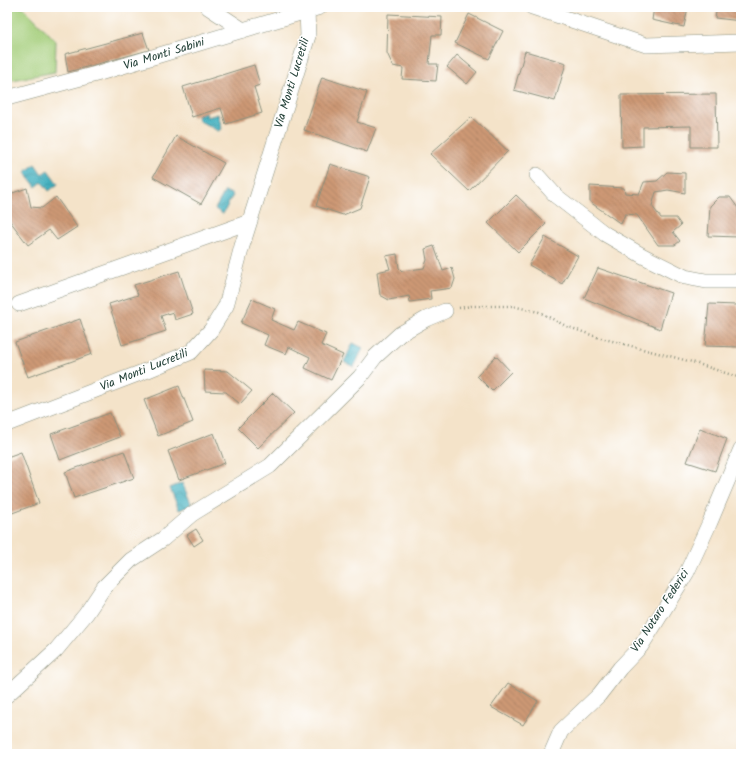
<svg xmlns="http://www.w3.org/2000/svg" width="748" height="761" viewBox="0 0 748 761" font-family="Kalam,sans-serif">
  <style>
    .green { fill: #a4ce7a; stroke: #628657 }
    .water { fill: url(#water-waves); stroke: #32777a }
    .building { fill: url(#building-back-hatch) }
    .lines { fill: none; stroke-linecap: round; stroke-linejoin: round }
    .minor-casing { stroke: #8a907e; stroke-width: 16 }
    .path { stroke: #8a907e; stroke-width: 2.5; stroke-dasharray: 1 3; stroke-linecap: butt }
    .minor { stroke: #fff; stroke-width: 15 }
    .labels { text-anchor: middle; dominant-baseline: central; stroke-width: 3; stroke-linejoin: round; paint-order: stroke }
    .street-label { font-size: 12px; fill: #1f3d34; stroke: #fff }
  </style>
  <defs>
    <pattern id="water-waves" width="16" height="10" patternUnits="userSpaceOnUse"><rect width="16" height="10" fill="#44b1c0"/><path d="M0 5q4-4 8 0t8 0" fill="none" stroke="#38919d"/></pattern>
    <pattern id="building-back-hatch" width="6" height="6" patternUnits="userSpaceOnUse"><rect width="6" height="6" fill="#cd9874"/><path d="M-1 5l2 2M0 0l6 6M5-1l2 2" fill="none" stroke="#a67d60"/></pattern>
  </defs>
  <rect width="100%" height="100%" fill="#fff"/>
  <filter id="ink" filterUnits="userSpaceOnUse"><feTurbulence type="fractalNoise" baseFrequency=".025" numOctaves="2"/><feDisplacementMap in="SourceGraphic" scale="8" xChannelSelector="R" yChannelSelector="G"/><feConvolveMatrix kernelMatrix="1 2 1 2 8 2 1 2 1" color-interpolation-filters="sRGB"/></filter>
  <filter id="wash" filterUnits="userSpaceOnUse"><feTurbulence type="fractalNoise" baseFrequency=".012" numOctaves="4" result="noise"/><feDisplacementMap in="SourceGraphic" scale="16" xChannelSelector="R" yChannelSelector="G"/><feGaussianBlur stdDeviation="0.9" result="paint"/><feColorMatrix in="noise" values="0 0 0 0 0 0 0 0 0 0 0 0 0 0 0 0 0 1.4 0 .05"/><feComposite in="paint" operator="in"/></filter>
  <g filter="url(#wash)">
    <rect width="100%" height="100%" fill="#f4e3c9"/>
    <path class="green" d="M7 7H23L56 41 55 72 7 81Z"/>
    <g class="water">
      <path d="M206 113 207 117 218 114 222 129 218 131 198 120 197 116Z"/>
      <path d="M35 164 42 174 48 170 58 184 49 191 42 182 36 187 25 172Z"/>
      <path d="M225 191 233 195 223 214 215 209Z"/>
      <path d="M353 343 363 348 354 367 344 362Z"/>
      <path d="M182 483 192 505 179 510 170 488Z"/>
    </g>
    <g id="blocks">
      <g class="building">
        <path d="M654 7H688L684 27 652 20Z"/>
        <path d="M717 7H741V21L715 18Z"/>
        <path d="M388 14 442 17 441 35H432L429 64H438L436 81 402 79 403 68 393 66 387 53Z"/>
        <path d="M469 14 503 31 489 59 455 43Z"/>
        <path d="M143 33 149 50 68 72 65 54Z"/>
        <path d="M525 51 566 63 555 101 514 90Z"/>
        <path d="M457 55 477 72 467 84 447 67Z"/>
        <path d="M254 65 260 85 254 87 262 113 226 124 221 108 192 117 183 87Z"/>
        <path d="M322 77 367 92 357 122 376 128 367 152 304 130Z"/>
        <path d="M716 94 717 147H691V126L643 127V146L622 147 621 95Z"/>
        <path d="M471 117 508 151 469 191 430 154Z"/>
        <path d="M176 136 224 163 201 204 153 177Z"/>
        <path d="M330 164 370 177 360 208 343 215 316 206Z"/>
        <path d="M667 172 685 173V193L668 190 656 192 652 206 661 218H676L681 225 673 232 680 241 675 245H658L637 215 625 214 621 224 590 202V186L624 188 625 193 639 194 644 182 657 181Z"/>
        <path d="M27 188 31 207 42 208 56 197 77 227 57 240 49 230 28 245 10 221 7 211V195Z"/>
        <path d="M516 195 546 224 518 252 488 223Z"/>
        <path d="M719 197H730L738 208 739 237 708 236 710 206Z"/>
        <path d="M545 237 578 256 562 284 529 265Z"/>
        <path d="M434 246 443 271 452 268 455 279 452 288 430 291 431 299 410 302 409 296 389 300 380 295 377 272 390 269 386 256 397 254 399 268 402 271 424 268 427 260 425 249Z"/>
        <path d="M598 268 671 293 660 329 584 298Z"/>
        <path d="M179 271 193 314 175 320 173 312 161 316 166 331 122 345 109 304 138 295 134 285Z"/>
        <path d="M252 299 275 309 271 320 294 330 298 322 326 334 321 345 343 355 331 380 305 368 310 357 289 347 286 354 264 345 268 335 241 323Z"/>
        <path d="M709 304 737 305 741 311V347L705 346Z"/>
        <path d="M80 319 92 354 28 377 15 342Z"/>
        <path d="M496 356 511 372 492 391 477 376Z"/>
        <path d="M204 370 228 371 252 391 240 404 226 392 205 391Z"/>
        <path d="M179 386 193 422 158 436 144 400Z"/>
        <path d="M273 393 294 413 258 448 238 428Z"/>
        <path d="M110 413 120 437 60 460 51 434Z"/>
        <path d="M700 428 727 439 715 471 687 462Z"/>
        <path d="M214 433 225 463 179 480 168 451Z"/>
        <path d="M124 451 134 478 74 498 65 472Z"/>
        <path d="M21 452 39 503 7 515V457Z"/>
        <path d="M196 529 203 540 194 546 187 535Z"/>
        <path d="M508 683 538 701 523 725 491 707Z"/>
      </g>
    </g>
  </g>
  <g filter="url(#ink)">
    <use href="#blocks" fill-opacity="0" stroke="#8a907e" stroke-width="1"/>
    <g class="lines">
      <defs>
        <g id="minor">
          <path d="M208 7 243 30"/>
          <path d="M532 7 646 45 741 42"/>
          <path d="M7 98 96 74 320 7"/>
          <path d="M537 175 556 196 605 234 643 256 685 277 706 281H741"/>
          <path d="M19 304 249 222"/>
          <path d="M7 424 148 370 191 352 211 330 226 306 242 246 308 36 307 11"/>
          <path d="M7 695 56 650 86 614 104 587 131 560 163 539 192 514 270 466 360 377 375 357 400 334 426 319 445 311"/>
          <path d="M551 754 561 731 599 695 620 668 641 646 663 611 687 572 710 522 741 449"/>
        </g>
      </defs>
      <use href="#minor" class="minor-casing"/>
      <path class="path" d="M459 308 471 306H512L539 312 566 326 597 337 692 362 741 378"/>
      <use href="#minor" class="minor"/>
    </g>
  </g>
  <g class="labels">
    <g class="street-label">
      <text transform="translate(164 54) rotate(-17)">Via Monti Sabini</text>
      <text transform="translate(292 83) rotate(-73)">Via Monti Lucretili</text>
      <text transform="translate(144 370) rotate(-22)">Via Monti Lucretili</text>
      <text transform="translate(660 611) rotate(-57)">Via Notaro Federici</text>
    </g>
  </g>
  <rect width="748" height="761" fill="none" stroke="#fff" stroke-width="24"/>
</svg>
